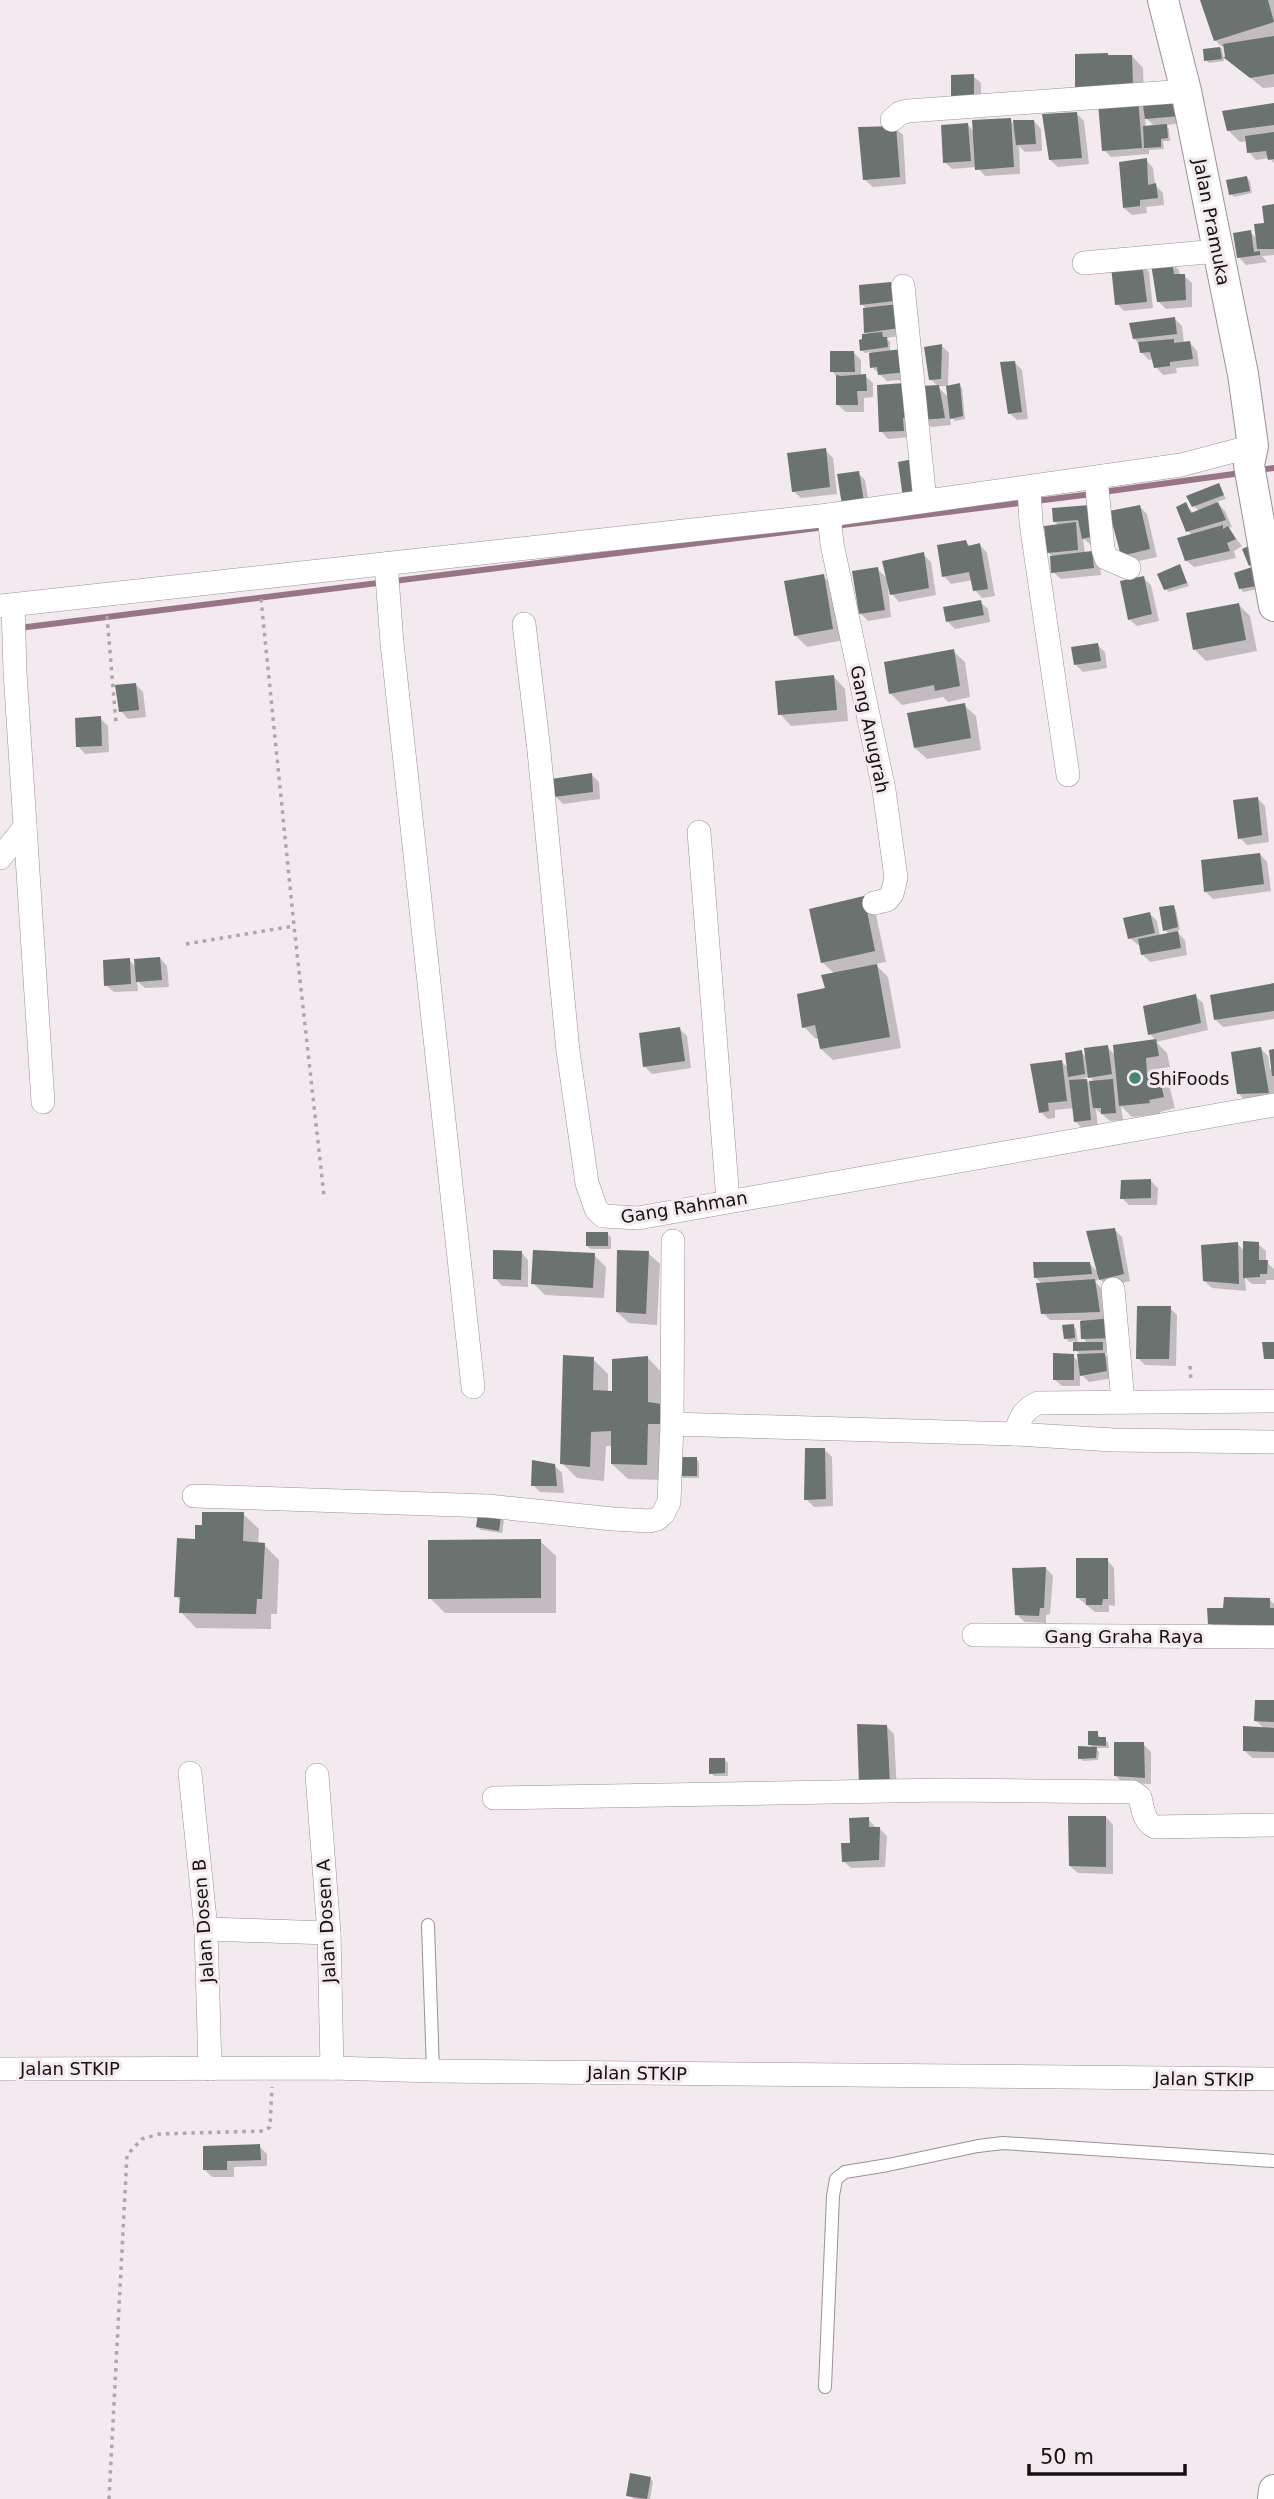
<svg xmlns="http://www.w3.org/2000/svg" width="1274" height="2499" viewBox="0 0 1274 2499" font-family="'DejaVu Sans',sans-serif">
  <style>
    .shadow { fill: #0003; fill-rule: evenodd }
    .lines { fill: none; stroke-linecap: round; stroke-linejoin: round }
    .stream { stroke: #987487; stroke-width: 6 }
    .building { fill: #6a7370 }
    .service-casing { stroke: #9b9296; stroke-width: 14 }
    .minor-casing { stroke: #9b9296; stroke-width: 24 }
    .tertiary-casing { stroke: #9b9296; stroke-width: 32 }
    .path { stroke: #ada6aa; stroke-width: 3.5; stroke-dasharray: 3.5 5; stroke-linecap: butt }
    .service { stroke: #fff; stroke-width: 12 }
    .minor { stroke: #fff; stroke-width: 23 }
    .tertiary { stroke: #fff; stroke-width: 30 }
    .poi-dot { fill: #458676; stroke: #f3eaef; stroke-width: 2.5 }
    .labels { text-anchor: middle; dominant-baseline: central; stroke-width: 6; stroke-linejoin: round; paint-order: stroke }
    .street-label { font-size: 18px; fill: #141113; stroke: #f3eaef }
    .poi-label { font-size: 18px; fill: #141113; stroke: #f3eaef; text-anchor: start }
  </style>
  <rect width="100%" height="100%" fill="#f3eaef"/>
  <g class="shadow">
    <path d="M1202 0H1274V87L1263 88 1226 58 1225 45 1222 47 1215 40Z"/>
    <path d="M1222 48 1224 61 1209 63 1206 60 1205 50Z"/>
    <path d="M1132 56 1143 68 1144 96 1137 100 1146 109 1175 98 1186 123 1165 125 1169 129 1170 141H1163L1164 149 1149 150V154L1111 157 1104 150ZM1145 117 1155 127H1146Z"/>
    <path d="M973 76 981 83V106L960 107Z"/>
    <path d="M1274 105V163L1269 158 1256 160 1249 152 1248 141 1240 142 1228 130Z"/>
    <path d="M1077 114 1084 121 1089 164 1058 167 1050 160Z"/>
    <path d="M1010 120 1015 125 1034 121 1041 129 1042 151 1025 152 1019 146 1020 174 985 176 977 167 952 169 945 162 967 124 974 132Z"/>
    <path d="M895 128 903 135 906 184 873 187 865 180Z"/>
    <path d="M1146 160 1153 168 1155 185 1163 193 1164 205 1146 207 1147 213 1132 215 1124 208Z"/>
    <path d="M1247 178 1250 181 1252 193 1234 197 1231 194Z"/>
    <path d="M1274 206V255L1262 256 1267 262 1246 265 1239 257 1250 232 1257 239Z"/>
    <path d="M1171 263 1179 270 1180 276H1184L1192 283V307L1166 309 1158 301Z"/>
    <path d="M1142 265 1149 272 1153 308 1124 311 1117 304Z"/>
    <path d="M891 284 898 291 907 335 886 338 890 342V352L912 379 887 381 872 367 871 352 865 353 862 350 869 335 866 332 867 309 862 304Z"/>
    <path d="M1175 319 1182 326 1184 344 1190 343 1197 351 1199 366 1176 368 1177 373 1163 375 1156 367 1154 359 1149 360 1141 352 1140 345 1134 338Z"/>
    <path d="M942 346 949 353 948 386H938L930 379Z"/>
    <path d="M854 353 861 360V376H865L873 383V397L864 398V412H846L838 405V378L832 371Z"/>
    <path d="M1014 362 1022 370 1028 419 1017 420 1009 413Z"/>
    <path d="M905 385 910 437 888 439 881 431Z"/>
    <path d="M959 385 962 388 965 419 955 421 950 416 951 425 931 427 924 419 938 387 949 398Z"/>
    <path d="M825 450 833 458 837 494 801 498 793 491Z"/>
    <path d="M858 473 865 480 870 509 851 512Z"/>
    <path d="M1218 485 1226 499 1216 502 1225 511 1232 527 1228 528 1242 546 1234 551 1236 558 1194 567 1186 560 1192 535 1188 531 1185 504 1194 514 1199 511 1194 506Z"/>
    <path d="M1090 506 1102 543 1091 545 1083 538 1085 554 1092 553 1099 560 1101 575 1061 579 1053 572 1052 556 1048 552 1059 526 1055 522Z"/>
    <path d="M1140 507 1147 514 1157 557 1130 563 1123 555Z"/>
    <path d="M966 542 971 547 980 545 987 553 995 596 982 598 975 590 973 580 951 584 944 576Z"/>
    <path d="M923 554 931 562 936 595 899 602 892 594Z"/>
    <path d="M1180 566 1189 586 1169 592 1165 589Z"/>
    <path d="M877 569 887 578 891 617 868 621 861 614Z"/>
    <path d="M1251 569 1259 589 1243 592 1240 588Z"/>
    <path d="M823 576 835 588 844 640 807 647 795 635Z"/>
    <path d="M1143 578 1151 585 1159 621 1137 626 1129 619Z"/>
    <path d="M980 602 988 609 990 622 955 629 948 622Z"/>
    <path d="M1238 604 1250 616 1257 651 1206 661 1195 650Z"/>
    <path d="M1097 645 1105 652 1107 668 1083 672 1076 665Z"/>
    <path d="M953 651 965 662 970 697 948 702 943 697 902 705 890 693Z"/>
    <path d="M834 677 845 689 848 721 791 726 780 714Z"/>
    <path d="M135 684 143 692 146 717 128 719 121 711Z"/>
    <path d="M964 705 976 716 981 750 927 759 915 748Z"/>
    <path d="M100 718 108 726 109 752 85 754 78 746Z"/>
    <path d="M592 775 599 782 600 799 563 804 556 797Z"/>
    <path d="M1258 799 1265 806 1269 842 1247 845 1240 838Z"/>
    <path d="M1260 854 1267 862 1271 891 1213 899 1206 892Z"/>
    <path d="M1173 906 1176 910 1180 930 1176 931 1185 940 1187 955 1150 962 1142 954 1140 945H1138L1130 938 1150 914 1157 921 1160 937 1170 935 1165 930Z"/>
    <path d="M875 910 886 962 875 964 888 977 901 1048 833 1060 821 1049 819 1038 816 1039 804 1027 835 974 822 962 811 911Z"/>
    <path d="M160 958 167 966 169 987 145 988 137 981 138 991 114 992 106 985 129 960 136 967Z"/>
    <path d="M1274 984V1019L1223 1027 1216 1020Z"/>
    <path d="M1195 996 1203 1003 1208 1030 1156 1042 1167 1053 1170 1067 1156 1069 1157 1074 1169 1085 1175 1108 1160 1112V1114L1132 1117 1121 1106 1123 1120 1110 1121 1096 1109 1098 1127 1083 1129 1075 1121 1074 1108 1055 1110V1118L1048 1119 1041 1112 1061 1061 1069 1069 1081 1052 1087 1058 1107 1047 1116 1056 1115 1046 1156 1041 1150 1034ZM1090 1077 1096 1083H1089L1084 1078Z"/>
    <path d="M679 1029 687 1036 691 1068 652 1074 645 1067Z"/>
    <path d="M1260 1048 1268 1056 1270 1069H1273L1274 1051V1100L1246 1101 1238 1093Z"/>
    <path d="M1151 1181 1158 1188 1157 1205H1129L1122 1198Z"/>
    <path d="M1115 1230 1122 1237 1130 1281 1108 1287 1098 1277V1280L1094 1281 1102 1289 1107 1320 1121 1344 1106 1345V1353H1103L1112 1362 1113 1378 1089 1382 1080 1373V1386H1062L1054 1379 1073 1356 1080 1363 1079 1353 1075 1350V1341L1069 1342 1066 1338 1073 1326 1076 1329 1078 1344H1088L1083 1338 1081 1320H1050L1043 1313 1042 1284 1036 1278 1089 1263 1099 1273Z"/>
    <path d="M607 1234 611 1237V1249H591L587 1246Z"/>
    <path d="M1237 1243 1244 1251 1258 1244 1266 1251V1262L1274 1269V1280H1266V1284H1252L1245 1278 1246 1291 1212 1288 1204 1281Z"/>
    <path d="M521 1252 528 1260V1287L502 1286 495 1278Z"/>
    <path d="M648 1253 660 1264 657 1325 629 1323 617 1312Z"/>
    <path d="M594 1255 606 1267 604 1298 545 1295 533 1283Z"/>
    <path d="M1170 1308 1177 1315 1176 1366 1145 1365 1138 1358Z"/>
    <path d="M647 1357 662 1373 683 1422V1438L662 1439V1480L628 1479 612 1464 613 1446H606L604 1481 577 1478 562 1463 593 1359 608 1374V1392H613Z"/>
    <path d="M825 1450 832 1457 833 1506 814 1507 806 1499Z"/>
    <path d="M696 1458 699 1462V1478H683L680 1475Z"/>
    <path d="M555 1466 562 1473 564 1493 540 1492 533 1485Z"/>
    <path d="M243 1514 259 1529 258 1544 264 1545 279 1560 277 1614H271V1629L196 1628 181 1612 182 1602 176 1596 196 1540Z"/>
    <path d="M500 1518 504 1521 502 1533 481 1530 477 1527Z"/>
    <path d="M540 1541 556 1556V1613H445L430 1598Z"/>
    <path d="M1107 1560 1114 1568 1115 1606 1109 1605V1612H1095L1078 1598Z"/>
    <path d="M1046 1568 1053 1576 1050 1614 1046 1615V1623L1025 1622 1017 1615Z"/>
    <path d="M1270 1600 1274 1604V1632L1218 1631 1210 1623Z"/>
    <path d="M1274 1702V1758H1252L1244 1750 1265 1729 1256 1721Z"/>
    <path d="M886 1726 894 1734 897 1791 868 1792Z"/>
    <path d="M1097 1733 1101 1739 1108 1742 1109 1748H1095L1099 1752 1098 1760 1083 1761 1080 1758 1094 1749 1090 1744Z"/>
    <path d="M1143 1744 1151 1752V1784L1123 1783 1116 1776Z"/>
    <path d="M725 1760 728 1763V1776H714L711 1773Z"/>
    <path d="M1106 1817 1113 1825V1874L1078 1873 1070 1866Z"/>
    <path d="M868 1819 876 1828H879L887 1836 885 1867 851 1868 843 1861Z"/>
    <path d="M259 2146 267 2154V2166L234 2167V2177H212L204 2169Z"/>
    <path d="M650 2478 653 2482 650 2499H634L628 2495Z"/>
  </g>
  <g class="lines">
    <g class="stream">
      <path d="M1259 470 1274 468"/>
      <path d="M1103 492 1241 473"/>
      <path d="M835 526 1092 494"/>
      <path d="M19 628 825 527"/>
    </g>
  </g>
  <g class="building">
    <path d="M1200 0H1268L1274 22 1214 41Z"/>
    <path d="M1274 36V74L1250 78 1223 57H1225L1223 44Z"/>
    <path d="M1220 47 1222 59 1204 61 1203 49Z"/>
    <path d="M1108 53V55H1132L1133 85 1075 94V54Z"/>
    <path d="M974 74V100H951V75Z"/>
    <path d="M1175 97 1180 116 1145 119 1142 99Z"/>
    <path d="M1138 98 1142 148 1102 151 1098 103Z"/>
    <path d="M1274 103V125L1227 131 1222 111Z"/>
    <path d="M1077 112 1082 158 1049 160 1042 114Z"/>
    <path d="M1011 118 1014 167 975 170 972 120Z"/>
    <path d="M1013 120H1034L1036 144 1016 145Z"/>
    <path d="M968 123 971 161 943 163 941 125Z"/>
    <path d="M1167 124 1168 138 1161 139V147L1144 148 1143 126Z"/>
    <path d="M896 126 900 177 863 180 858 127Z"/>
    <path d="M1274 132V159L1268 160 1266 151 1247 153 1245 136Z"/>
    <path d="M1147 158 1148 185 1156 183 1158 198 1140 200V206L1123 208 1119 162Z"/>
    <path d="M1247 176 1250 191 1229 195 1226 180Z"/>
    <path d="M1274 204V249H1257L1254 224 1264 223 1262 206Z"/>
    <path d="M1251 230 1254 252 1260 251V255L1237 258 1233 233Z"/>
    <path d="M1172 261 1174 274H1185L1186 300 1157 302 1151 264Z"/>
    <path d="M1142 263 1147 302 1115 305 1111 266Z"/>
    <path d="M891 282 894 301 860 305 859 285Z"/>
    <path d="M899 304 900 328 864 333 863 308Z"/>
    <path d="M1175 317 1177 334 1133 339 1129 323Z"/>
    <path d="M882 332 883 337H887L888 347 860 351 859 340 862 339V334Z"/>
    <path d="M1174 339V343L1190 341 1193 359 1170 362V366L1154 368 1150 352 1140 353 1138 342Z"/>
    <path d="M942 344 941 379 929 380 924 347Z"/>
    <path d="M902 349 906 372 878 375 877 367 870 368 869 353Z"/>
    <path d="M830 351H854L855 372H830Z"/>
    <path d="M1015 361 1022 412 1008 414 1000 362Z"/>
    <path d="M866 374 867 391H857L858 405H836V375L841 376Z"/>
    <path d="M905 383 907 418H903L904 431 879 432 877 385Z"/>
    <path d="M960 383 963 416 950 419 946 386Z"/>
    <path d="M939 385 945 418 922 420 919 386Z"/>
    <path d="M826 448 830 487 792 492 787 453Z"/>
    <path d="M913 459 919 495 903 498 898 462Z"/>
    <path d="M859 471 864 502 842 505 837 474Z"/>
    <path d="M1219 483 1224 495 1192 507 1186 496Z"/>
    <path d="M1186 502 1191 513 1218 502 1226 520 1186 532 1176 507Z"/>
    <path d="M1090 505 1095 536 1082 539 1078 520 1053 522 1052 508Z"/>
    <path d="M1140 505 1150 549 1121 556 1109 511Z"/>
    <path d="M1076 522 1078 550 1047 553 1044 526Z"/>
    <path d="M1223 525V529L1228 526 1236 539 1227 543 1230 551 1185 561 1177 538Z"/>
    <path d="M966 540 968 546 980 543 988 589 973 591 969 572 942 577 937 545Z"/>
    <path d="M1251 545 1257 563 1249 566 1242 549Z"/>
    <path d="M1092 551 1094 568 1051 573 1050 556Z"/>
    <path d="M924 552 929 588 890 595 882 561Z"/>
    <path d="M1180 564 1187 583 1164 590 1157 574Z"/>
    <path d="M878 567 885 610 859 614 852 571Z"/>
    <path d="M1252 567 1257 586 1239 589 1234 573Z"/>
    <path d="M824 574 833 629 794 636 784 581Z"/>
    <path d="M1144 576 1152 614 1128 620 1120 581Z"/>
    <path d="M981 600 984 615 946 622 943 607Z"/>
    <path d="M1239 603 1246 640 1193 650 1186 613Z"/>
    <path d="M1098 643 1101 661 1074 665 1071 647Z"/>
    <path d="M954 649 960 686 935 691 934 685 889 694 884 662Z"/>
    <path d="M834 675 837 710 778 715 775 681Z"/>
    <path d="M136 683 139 710 119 712 115 685Z"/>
    <path d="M965 703 971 738 914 748 907 713Z"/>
    <path d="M101 716 102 746 76 747 75 718Z"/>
    <path d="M592 773 593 792 554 797 551 779Z"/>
    <path d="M1258 797 1262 835 1238 839 1233 800Z"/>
    <path d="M1260 853 1264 884 1204 892 1201 860Z"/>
    <path d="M864 896 875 951 821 963 809 909Z"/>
    <path d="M1174 905 1178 927 1163 931 1159 907Z"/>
    <path d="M1150 912 1155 933 1128 939 1123 918Z"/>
    <path d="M1178 931 1181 948 1141 955 1138 939Z"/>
    <path d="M160 957 162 980 136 982 134 959Z"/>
    <path d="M130 958 131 984 104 986 103 960Z"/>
    <path d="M877 964 890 1037 820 1049 815 1025 802 1028 797 994 825 988 821 975Z"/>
    <path d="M1274 983V1011L1214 1020 1210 995Z"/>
    <path d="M1196 994 1201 1023 1148 1035 1143 1006Z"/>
    <path d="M680 1027 685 1061 643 1067 639 1033Z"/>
    <path d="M1156 1039 1159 1056 1146 1058 1147 1074 1158 1072 1164 1097 1149 1100 1150 1103 1119 1106 1113 1045Z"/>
    <path d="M1108 1045 1112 1074 1088 1078 1084 1048Z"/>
    <path d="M1261 1047 1269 1093 1237 1094 1231 1052Z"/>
    <path d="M1274 1049V1076H1272L1269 1050Z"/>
    <path d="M1082 1050 1085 1074 1068 1077 1065 1053Z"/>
    <path d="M1062 1060 1067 1101 1048 1103 1049 1111 1039 1113 1030 1064Z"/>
    <path d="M1087 1079 1091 1120 1074 1122 1069 1080Z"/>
    <path d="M1113 1079 1116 1113 1101 1114V1108H1093L1089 1081Z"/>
    <path d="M1151 1179V1198L1120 1199 1121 1180Z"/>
    <path d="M1115 1228 1124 1274 1099 1280 1086 1231Z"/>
    <rect x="586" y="1232" width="22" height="14"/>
    <path d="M1243 1241 1259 1242V1260H1268L1267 1274H1260V1277L1243 1278Z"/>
    <path d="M1238 1242 1239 1284 1203 1281 1201 1245Z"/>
    <path d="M493 1250 522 1251 521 1280 493 1279Z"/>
    <path d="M533 1250 595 1253 593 1288 531 1284Z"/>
    <path d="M617 1250 649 1251 646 1314 616 1312Z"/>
    <path d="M1033 1262H1090L1092 1274 1034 1278Z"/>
    <path d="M1095 1279 1100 1312 1041 1314 1036 1283Z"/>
    <path d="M1137 1306H1171L1169 1359H1136Z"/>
    <path d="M1113 1318 1115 1338 1081 1339 1080 1321Z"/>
    <path d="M1074 1324 1075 1338 1064 1339 1062 1325Z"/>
    <path d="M1073 1342H1103V1350L1073 1351Z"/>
    <path d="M1262 1342H1274V1359H1264Z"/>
    <path d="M1053 1353 1074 1354V1380H1053Z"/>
    <path d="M1105 1353 1107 1371 1080 1376 1077 1354Z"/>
    <path d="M563 1355 594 1357 593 1390 612 1391V1359L648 1356V1402L668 1405V1424H648L647 1465 611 1464V1431L591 1432 590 1467 560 1464Z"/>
    <path d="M805 1448H825L826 1499 804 1500Z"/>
    <path d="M679 1457H697V1476H678Z"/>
    <path d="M532 1460 555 1464 557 1486H531Z"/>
    <path d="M202 1512H244L243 1541 265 1543 262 1599H257L256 1614 179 1613 180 1597H174L177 1538 195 1539V1525H202Z"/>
    <path d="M478 1513 501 1516 499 1531 476 1527Z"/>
    <path d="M541 1539V1598L428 1599V1540Z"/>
    <path d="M1076 1558H1108V1599H1103L1102 1605H1086V1598H1076Z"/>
    <path d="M1046 1567 1044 1608H1040L1039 1616 1015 1615 1012 1568Z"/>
    <path d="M1224 1597 1270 1598V1608H1274V1626L1208 1624 1207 1608H1223Z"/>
    <path d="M1255 1700H1274V1722L1254 1721Z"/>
    <path d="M857 1724 887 1725 890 1784 859 1786Z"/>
    <path d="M1243 1726 1274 1728V1752L1243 1751Z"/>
    <path d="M1088 1731H1098V1737H1106V1746L1088 1745Z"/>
    <path d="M1114 1742H1144L1145 1778 1114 1776Z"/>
    <path d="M1078 1746 1097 1747 1096 1758 1078 1759Z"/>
    <path d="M709 1758H725V1773L709 1774Z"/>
    <path d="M1068 1816H1106V1867L1069 1866Z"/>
    <path d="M869 1817V1827H880L879 1860 842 1862 841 1843H850L849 1818Z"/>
    <path d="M260 2144 261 2160 227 2161V2170H203V2146Z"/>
    <path d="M630 2473 651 2477 647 2499 626 2496Z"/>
  </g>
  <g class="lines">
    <defs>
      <g id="service">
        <path d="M428 1925 433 2071"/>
        <path d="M825 2387 833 2196 836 2179 845 2172 888 2165 978 2146 1003 2143 1274 2161"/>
      </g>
      <g id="minor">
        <path d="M892 120 900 113 908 111 1186 91"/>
        <path d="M1084 263 1218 251"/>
        <path d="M903 286 925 501"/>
        <path d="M1096 478 1103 549 1106 558 1129 568"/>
        <path d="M1029 488 1031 523 1068 775"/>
        <path d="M829 515 832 544 884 790 896 878 892 894 887 900 874 903"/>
        <path d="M386 564 392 643 473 1387"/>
        <path d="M13 605 15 672 43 1102"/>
        <path d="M0 606 829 515 1181 465 1253 446"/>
        <path d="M524 624 539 751 568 1051 587 1183 596 1209 603 1216 638 1218 1274 1105"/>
        <path d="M699 832 728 1200"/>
        <path d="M0 858 25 827"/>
        <path d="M1113 1289 1123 1402"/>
        <path d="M672 1424 1015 1434 1113 1440 1274 1442"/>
        <path d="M1015 1434C1020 1418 1023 1410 1038 1403L1274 1401"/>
        <path d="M194 1496 488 1506 613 1519 649 1521 657 1519 663 1514 669 1502 672 1424 673 1241"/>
        <path d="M974 1635 1274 1637"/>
        <path d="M190 1773 206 1929 210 2069"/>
        <path d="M317 1775 329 1933 332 2068"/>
        <path d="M494 1798 945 1790 1133 1792 1140 1797C1143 1809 1143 1821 1155 1827L1274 1825"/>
        <path d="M206 1929 329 1933"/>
        <path d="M0 2069 332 2068 433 2071 1274 2079"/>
      </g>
      <g id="tertiary">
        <path d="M1163 0 1186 91 1243 374 1253 446 1249 465 1274 606"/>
        <path d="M1273 2499 1274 2490"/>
      </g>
    </defs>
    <use href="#service" class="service-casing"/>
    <use href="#minor" class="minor-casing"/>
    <use href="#tertiary" class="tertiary-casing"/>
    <g class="path">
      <path d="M261 599 294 926 324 1196"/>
      <path d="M107 616 116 723"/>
      <path d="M186 944 294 926"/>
      <path d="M1190 1366 1191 1382"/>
      <path d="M109 2499 127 2155 142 2139 159 2134 264 2131 270 2127 272 2087"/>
    </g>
    <use href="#service" class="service"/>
    <use href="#minor" class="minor"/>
    <use href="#tertiary" class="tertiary"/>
  </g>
  <circle class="poi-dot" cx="1135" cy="1078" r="7"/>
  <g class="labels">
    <g class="street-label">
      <text transform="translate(1212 222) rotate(79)">Jalan Pramuka</text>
      <text transform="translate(870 729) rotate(78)">Gang Anugrah</text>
      <text transform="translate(684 1207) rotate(-9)">Gang Rahman</text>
      <text x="1124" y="1636">Gang Graha Raya</text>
      <text transform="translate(203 1921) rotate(-94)">Jalan Dosen B</text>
      <text transform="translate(326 1921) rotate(-93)">Jalan Dosen A</text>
      <text x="70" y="2068">Jalan STKIP</text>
      <text transform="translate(637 2073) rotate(1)">Jalan STKIP</text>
      <text transform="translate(1204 2079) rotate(1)">Jalan STKIP</text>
    </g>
    <g class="poi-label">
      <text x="1149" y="1078">ShiFoods</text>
    </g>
  </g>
  <path d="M1029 2464v10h156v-10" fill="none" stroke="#141113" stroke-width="3.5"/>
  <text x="1040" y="2464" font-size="21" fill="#141113" stroke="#f3eaef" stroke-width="5" paint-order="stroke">50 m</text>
</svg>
